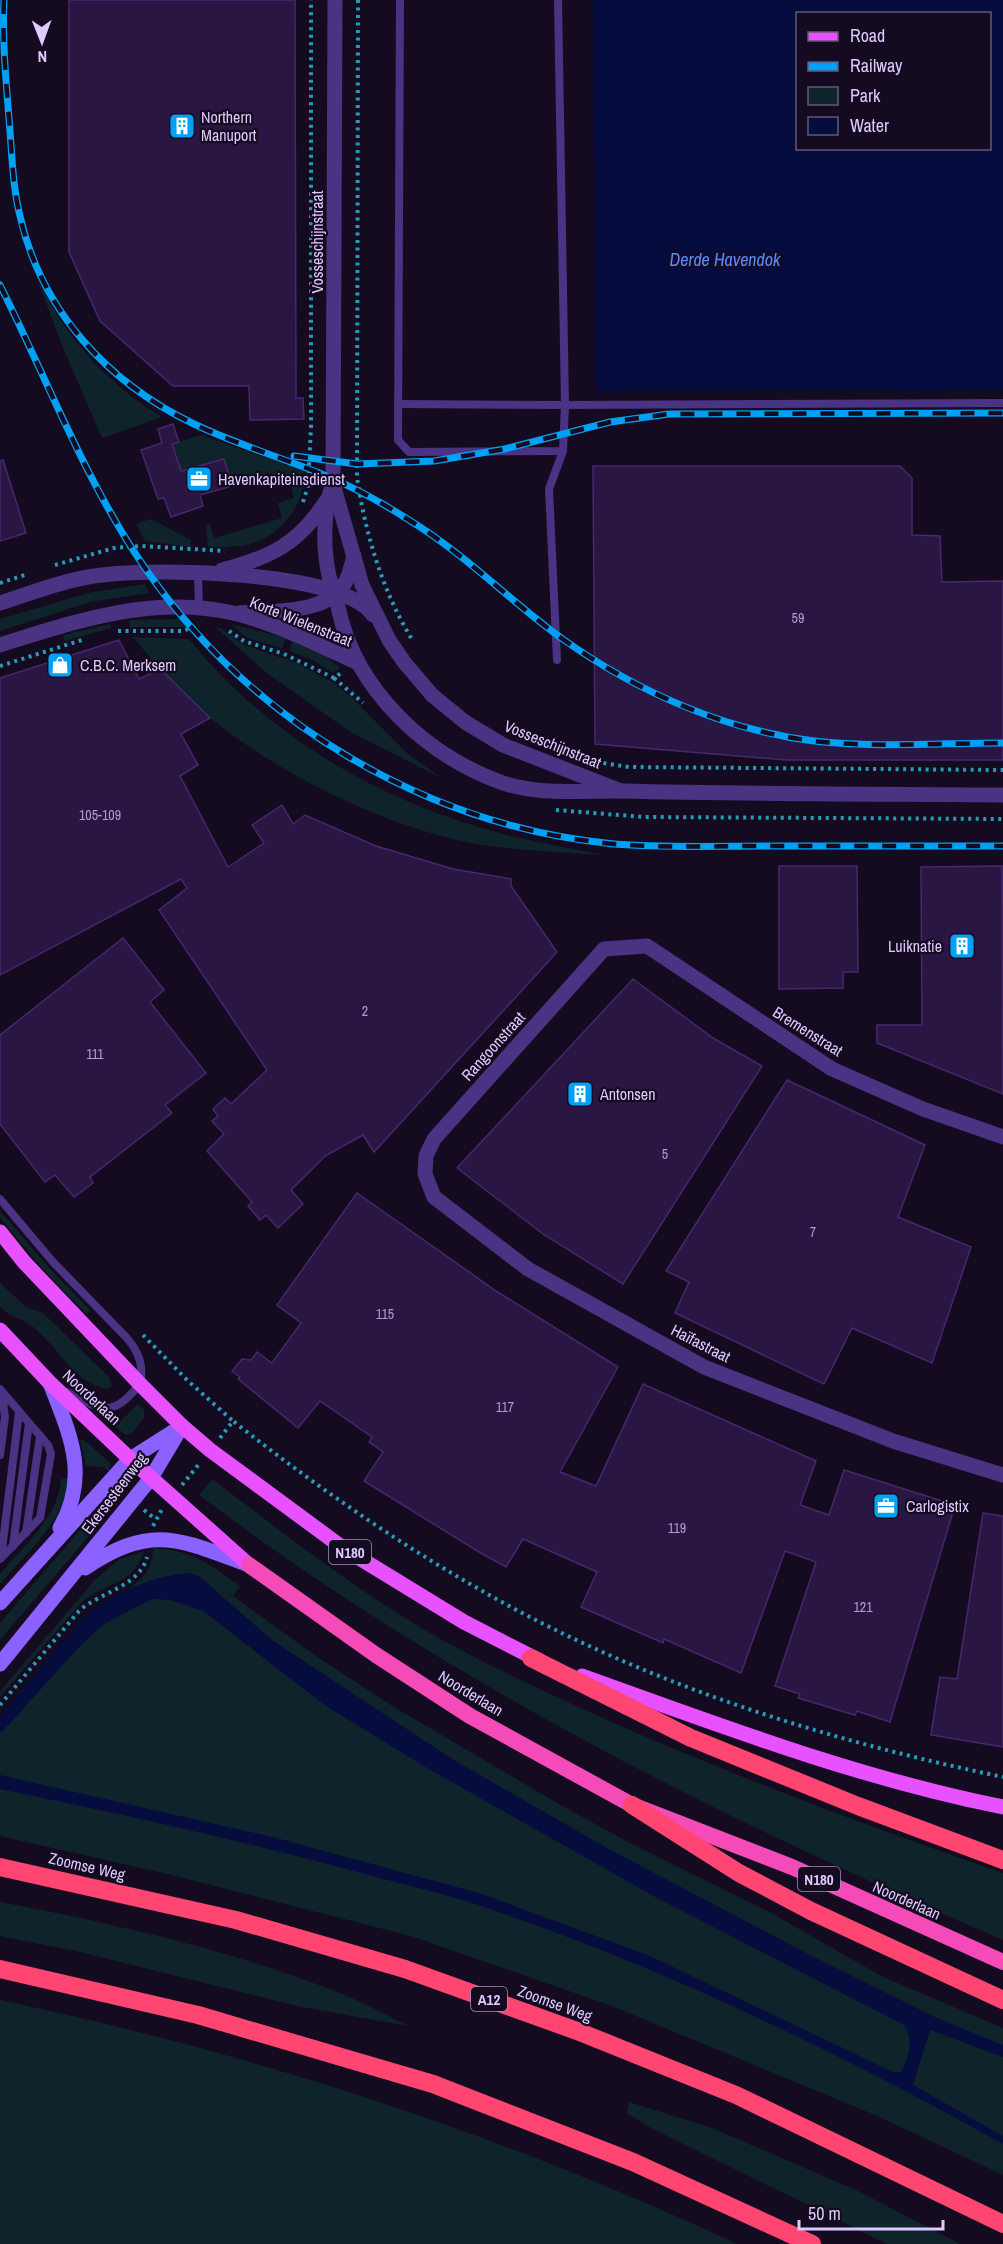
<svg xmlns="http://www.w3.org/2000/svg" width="1003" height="2244" viewBox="0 0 1003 2244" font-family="'Archivo Narrow',sans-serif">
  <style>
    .green { fill: #0e242a }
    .water { fill: #060d3e; fill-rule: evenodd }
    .building { fill: #2a1642; stroke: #47276f; stroke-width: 1.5 }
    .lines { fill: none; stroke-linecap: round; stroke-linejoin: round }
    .path { stroke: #269cb7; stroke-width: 4; stroke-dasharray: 3 4.5; stroke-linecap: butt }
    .service { stroke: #493382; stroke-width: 8 }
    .minor { stroke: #493382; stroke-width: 15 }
    .tertiary { stroke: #493382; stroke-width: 15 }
    .secondary { stroke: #8b61ff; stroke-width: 15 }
    .primary { stroke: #e851ff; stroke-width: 15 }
    .trunk { stroke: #f44bb8; stroke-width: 16 }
    .motorway { stroke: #ff4571; stroke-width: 18 }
    .rail-casing { stroke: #00a1f5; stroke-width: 7 }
    .rail { stroke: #140b20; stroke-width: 4.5; stroke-dasharray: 14; stroke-linecap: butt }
    .labels { text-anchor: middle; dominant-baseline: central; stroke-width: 4.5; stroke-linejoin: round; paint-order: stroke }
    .number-label { font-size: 14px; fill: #b09dd0 }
    .shield { fill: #140b20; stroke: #a191bc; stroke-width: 1.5 }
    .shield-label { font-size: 15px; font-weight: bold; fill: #ddcaff }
    .poi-label { font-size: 16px; fill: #ddcaff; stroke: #140b20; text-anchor: start }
    .street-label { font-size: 16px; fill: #ddcaff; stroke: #140b20 }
    .water-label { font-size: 18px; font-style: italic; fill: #5889ff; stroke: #140b20 }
  </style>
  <rect width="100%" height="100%" fill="#140b20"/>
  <g class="green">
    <path d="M36 276C65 336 104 382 162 417L102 438 64 350Z"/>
    <path d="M201 435 304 471V474L273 484 268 473 232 486 224 459 181 471 172 444Z"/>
    <path d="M304 479C301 512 274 542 241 546 230 547 218 547 208 547L206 525 210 524 214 538 282 518 278 503 294 498 291 484Z"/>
    <path d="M151 519 191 540V547L145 541 136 524Z"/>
    <path d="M145 584 149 593 90 602 0 631V619L88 593Z"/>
    <path d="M180 619 187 627H130L129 620Z"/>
    <path d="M110 624 111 628 65 641 63 635Z"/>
    <path d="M231 624 286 638 282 648 247 638Z"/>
    <path d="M214 626 222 629 244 645 297 663 334 683 349 695 409 755 443 779 352 733 267 673Z"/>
    <path d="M133 637 189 639C263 731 369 795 482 828 521 840 562 846 602 855 562 852 522 851 483 845 394 831 281 776 212 719 182 696 157 666 133 637Z"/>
    <path d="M293 641 327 657 340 668 333 673 313 660 289 651Z"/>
    <path d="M0 1211 51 1270 90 1310 87 1314 47 1274 0 1218Z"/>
    <path d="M0 1283 26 1307 43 1313 109 1377 112 1386 107 1389C72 1382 58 1346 32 1326 21 1318 9 1317 0 1306Z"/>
    <path d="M138 1404 144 1410V1418L131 1434 125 1435 116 1426Z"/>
    <path d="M83 1439 111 1464 109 1471 102 1467 86 1466 80 1441Z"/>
    <path d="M61 1479H68C65 1522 26 1553 0 1584V1574C23 1546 59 1517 61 1479Z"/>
    <path d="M212 1479C281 1531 349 1585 423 1629 492 1669 566 1702 639 1734 758 1785 880 1831 1003 1873V1940C721 1819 445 1681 199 1495Z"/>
    <path d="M110 1495 118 1502 0 1640V1623Z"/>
    <path d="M153 1548C192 1550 209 1564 240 1586L233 1596 316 1656 394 1707 559 1804 624 1840 773 1914 881 1976 1003 2028V2175L875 2115 612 2006 411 1936 168 1874 0 1836V1726L90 1625 139 1594 226 1601C190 1562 172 1574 127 1589 144 1580 153 1567 153 1548Z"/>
    <path d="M144 1551C133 1587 105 1581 81 1603L0 1697V1691L95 1580 118 1560Z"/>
    <path d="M0 1902C116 1924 232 1950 342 1994 365 2003 386 2015 408 2026L297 2006 76 1951 0 1936Z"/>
    <path d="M0 2000C253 2053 502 2134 737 2244H0Z"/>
    <path d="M629 2102 712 2128 858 2191 960 2244H887L651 2128 627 2113Z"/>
  </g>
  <g class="water">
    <path d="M593 0H1003V390L595 391ZM798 14H990V148H798Z"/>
    <path d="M190 1573 200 1577 272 1640 454 1760 607 1848 810 1955 937 2018 1003 2045V2057L930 2030 913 2085 1003 2136V2144C834 2050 660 1966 475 1904 441 1893 406 1885 372 1876 249 1842 125 1815 0 1789V1775L273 1837 479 1893 648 1955 893 2072H901C909 2057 914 2040 904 2025L657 1898 427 1768 326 1706 203 1611 170 1600 152 1599 104 1624 80 1646 2 1732 0 1731V1716L82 1619C110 1595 152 1575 190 1573Z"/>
  </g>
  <g class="building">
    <path d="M69 0H295L296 398H303L304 419 250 420 249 386H173L100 321 69 252Z"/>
    <path d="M173 424 179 442 172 444 181 471 224 459 232 486 200 495 203 506 171 517 164 498 158 499 141 450 162 443 158 429Z"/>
    <path d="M3 460 26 533 0 541V461Z"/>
    <path d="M593 466H900L912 478V535L940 536 942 582 1003 581V760H786L595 744Z"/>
    <path d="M119 640 139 679 160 669 210 718 181 734 198 765 180 776 228 867 264 843 252 825 282 805 293 824 305 815 376 846 453 869 511 879V886L557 952 374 1152 363 1135 325 1156 291 1190 303 1204 278 1228 266 1215 260 1220 248 1206 252 1202 207 1151 224 1134 212 1121 218 1116 213 1109 225 1098 231 1104 267 1070 159 910 187 888 181 879 0 975V678Z"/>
    <path d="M779 866H857L858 972H843V988L779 989Z"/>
    <path d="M1002 866 1003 1094 877 1043V1025H922L921 867Z"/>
    <path d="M123 938 164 990 150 1002 206 1073 165 1105 172 1113 90 1177 93 1183 74 1197 55 1175 45 1182 0 1124V1035Z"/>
    <path d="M633 979 713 1038 762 1066 623 1284 543 1234 457 1168Z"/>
    <path d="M787 1080 925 1145 898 1217 971 1247 932 1363 852 1328 824 1384 675 1313 689 1282 666 1271Z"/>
    <path d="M357 1193 496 1291 618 1367 560 1472 596 1486 643 1384 816 1461 800 1505 829 1515 844 1470 955 1505 890 1722 857 1711 855 1715 798 1698 800 1694 775 1686 816 1562 785 1551 741 1673 664 1639 663 1643 581 1607 597 1572 523 1539 506 1567 479 1552 364 1481 383 1452 369 1442 372 1437 320 1401 298 1428 238 1379 240 1377 232 1371 242 1359 251 1360 257 1352 272 1363 301 1323 277 1305Z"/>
    <path d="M983 1513 1003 1516V1747L931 1735 940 1677 957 1679Z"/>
  </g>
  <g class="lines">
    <g class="path">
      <path d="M358 0 357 477C365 533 383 593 413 641"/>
      <path d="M303 502 308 486 311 427V0"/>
      <path d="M55 565 114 548 142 546 225 551"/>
      <path d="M0 583 28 574"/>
      <path d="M118 631H181L200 626"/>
      <path d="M229 631 244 641 284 654"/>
      <path d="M284 654 334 678 341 673"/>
      <path d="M0 666 82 640"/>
      <path d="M334 678 363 703"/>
      <path d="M596 762 629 767 1003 770"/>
      <path d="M556 810 644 817 1003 819"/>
      <path d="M143 1335 188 1381 233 1421"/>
      <path d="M220 1438 233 1421C318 1488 406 1549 500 1601 656 1687 829 1741 1003 1777"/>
      <path d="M182 1485 200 1463"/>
      <path d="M144 1510 155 1519"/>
      <path d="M153 1526 162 1509"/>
      <path d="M0 1705 79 1611C100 1592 139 1587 147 1557"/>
    </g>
    <g class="service">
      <path d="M400 0 398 440 409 452 563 451 565 405 1003 403"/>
      <path d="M398 404 565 405 558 0"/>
      <path d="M198 572 199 608"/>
      <path d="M557 660 549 489 563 451"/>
      <path d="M0 1199 53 1262 126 1337C139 1352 144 1365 140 1384 112 1418 102 1411 67 1392"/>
      <path d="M0 1389 48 1445 51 1454 40 1518 0 1559"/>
      <path d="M0 1455 5 1417 2 1393"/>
      <path d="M26 1533 40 1436"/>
      <path d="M13 1546 29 1423"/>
      <path d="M1 1558 19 1412"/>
    </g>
    <path class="minor" d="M1003 1137 923 1109 832 1069 647 946 604 949 434 1139 426 1156 425 1174 434 1197 528 1269 704 1367 893 1441 1003 1475"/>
    <g class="tertiary">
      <path d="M335 0 333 484 362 585 389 640 404 662 432 695 465 722 503 745 621 791"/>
      <path d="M332 486C323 512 323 549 329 576 332 588 337 599 339 611 357 691 425 754 500 782 539 796 581 790 622 791 749 794 876 794 1003 795"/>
      <path d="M222 570C269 558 299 544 326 501"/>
      <path d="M0 603C29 594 58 582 88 577 141 567 342 569 373 615"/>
      <path d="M239 613C272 610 330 616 347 579 350 572 352 563 354 556"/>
      <path d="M0 645C76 621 152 595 233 613 276 623 316 644 356 662"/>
    </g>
    <g class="secondary">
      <path d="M50 1383C70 1435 90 1475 60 1528"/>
      <path d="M85 1568C153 1523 178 1539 249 1565"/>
      <path d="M0 1603 130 1459 179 1428"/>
      <path d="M0 1664 151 1478 182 1426"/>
    </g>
    <g class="primary">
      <path d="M0 1232 24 1262 140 1384 182 1426 210 1450 343 1548 464 1622 540 1661"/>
      <path d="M0 1330 50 1383 130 1459 249 1565"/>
      <path d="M582 1676C721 1726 858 1778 1003 1807"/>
    </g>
    <path class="trunk" d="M249 1565 376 1655 470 1716 632 1805 792 1867 1003 1962"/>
    <g class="motorway">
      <path d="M531 1658 691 1738 858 1806 1003 1860"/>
      <path d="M632 1805 739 1873 811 1911 1003 2000"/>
      <path d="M0 1867 236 1920 405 1969 577 2031 736 2095 1003 2224"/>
      <path d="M0 1969 198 2015 433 2084 633 2162 812 2244"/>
    </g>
    <defs>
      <g id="rail">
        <path d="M4 0C2 40 6 79 9 119 12 151 12 184 20 216 41 310 107 382 192 423 237 445 284 458 329 477 357 489 384 504 409 520 465 554 511 602 564 640 638 692 724 730 814 741 876 748 941 743 1003 743"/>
        <path d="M0 285C47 379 85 481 145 568 252 723 427 826 614 844 665 848 716 846 767 846 846 846 924 846 1003 846"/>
        <path d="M294 456 357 464 434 461 505 449 610 422 669 414 1003 413"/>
      </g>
    </defs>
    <use href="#rail" class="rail-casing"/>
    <use href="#rail" class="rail"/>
  </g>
  <defs>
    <symbol id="building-square" viewBox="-11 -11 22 22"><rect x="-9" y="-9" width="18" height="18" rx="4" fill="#00a1f5" stroke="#140b20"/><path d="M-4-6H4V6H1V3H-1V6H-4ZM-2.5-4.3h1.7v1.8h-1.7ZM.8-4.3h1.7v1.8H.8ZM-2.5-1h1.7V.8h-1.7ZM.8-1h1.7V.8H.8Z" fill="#fff"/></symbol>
    <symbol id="office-square" viewBox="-11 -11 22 22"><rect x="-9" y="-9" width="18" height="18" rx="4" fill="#00a1f5" stroke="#140b20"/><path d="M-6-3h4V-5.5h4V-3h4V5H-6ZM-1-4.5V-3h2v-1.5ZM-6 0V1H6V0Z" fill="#fff"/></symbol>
    <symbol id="shop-square" viewBox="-11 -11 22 22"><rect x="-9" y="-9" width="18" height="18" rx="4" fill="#00a1f5" stroke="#140b20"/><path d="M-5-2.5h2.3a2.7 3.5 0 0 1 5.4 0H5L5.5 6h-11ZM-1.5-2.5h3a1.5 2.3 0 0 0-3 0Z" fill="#fff"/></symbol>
  </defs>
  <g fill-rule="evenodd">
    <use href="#building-square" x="167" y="111" width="30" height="30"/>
    <use href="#office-square" x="184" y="464" width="30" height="30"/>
    <use href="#shop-square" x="45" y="650" width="30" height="30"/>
    <use href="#building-square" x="947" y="931" width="30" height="30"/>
    <use href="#building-square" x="565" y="1079" width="30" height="30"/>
    <use href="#office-square" x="871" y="1491" width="30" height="30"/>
  </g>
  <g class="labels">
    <g class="number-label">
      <text x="798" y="618">59</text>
      <text x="100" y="815">105-109</text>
      <text x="365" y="1011">2</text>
      <text x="95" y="1054">111</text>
      <text x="665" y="1154">5</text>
      <text x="813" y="1232">7</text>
      <text x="385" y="1314">115</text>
      <text x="505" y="1407">117</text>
      <text x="677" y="1528">119</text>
      <text x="863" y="1607">121</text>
    </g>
    <g class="shield">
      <rect x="329" y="1540" width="42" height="24" rx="4.5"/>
      <rect x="798" y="1867" width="42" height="24" rx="4.5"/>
      <rect x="471" y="1987" width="36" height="24" rx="4.5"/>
    </g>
    <g class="shield-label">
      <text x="350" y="1552">N180</text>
      <text x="819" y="1879">N180</text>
      <text x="489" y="1999">A12</text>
    </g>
    <g class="poi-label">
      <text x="201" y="117">Northern<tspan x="201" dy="18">Manuport</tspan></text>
      <text x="218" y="479">Havenkapiteinsdienst</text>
      <text x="80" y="665">C.B.C. Merksem</text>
      <text x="942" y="946" text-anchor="end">Luiknatie</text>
      <text x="600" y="1094">Antonsen</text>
      <text x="906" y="1506">Carlogistix</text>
    </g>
    <g class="street-label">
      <text transform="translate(317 242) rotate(-90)">Vosseschijnstraat</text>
      <text transform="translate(301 621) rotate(22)">Korte Wielenstraat</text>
      <text transform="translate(553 744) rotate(22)">Vosseschijnstraat</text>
      <text transform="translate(808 1031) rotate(32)">Bremenstraat</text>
      <text transform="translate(493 1046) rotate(-48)">Rangoonstraat</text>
      <text transform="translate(701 1343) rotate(27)">Haïfastraat</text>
      <text transform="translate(92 1397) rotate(43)">Noorderlaan</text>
      <text transform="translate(114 1493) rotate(-53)">Ekersesteenweg</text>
      <text transform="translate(471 1693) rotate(31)">Noorderlaan</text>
      <text transform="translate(87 1866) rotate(13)">Zoomse Weg</text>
      <text transform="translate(907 1900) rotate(24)">Noorderlaan</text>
      <text transform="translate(555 2003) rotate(20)">Zoomse Weg</text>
    </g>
    <g class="water-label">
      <text x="725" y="259">Derde Havendok</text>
    </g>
  </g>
  <rect x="796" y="12" width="195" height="138" fill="#140b20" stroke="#645779" stroke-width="1.5"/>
  <rect x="808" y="32" width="30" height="9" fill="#e851ff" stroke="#645779" stroke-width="1.5"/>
  <text x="850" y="42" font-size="18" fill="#ddcaff">Road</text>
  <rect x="808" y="62" width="30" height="9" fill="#00a1f5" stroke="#645779" stroke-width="1.5"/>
  <text x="850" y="72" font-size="18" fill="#ddcaff">Railway</text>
  <rect x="808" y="87" width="30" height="18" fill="#0e242a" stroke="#645779" stroke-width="1.5"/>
  <text x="850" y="102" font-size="18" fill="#ddcaff">Park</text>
  <rect x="808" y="117" width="30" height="18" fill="#060d3e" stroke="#645779" stroke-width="1.5"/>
  <text x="850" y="132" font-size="18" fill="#ddcaff">Water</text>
  <g transform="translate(42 42) rotate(179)" stroke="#140b20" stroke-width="4.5" paint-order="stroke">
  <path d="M0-4.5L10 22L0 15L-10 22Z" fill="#ddcaff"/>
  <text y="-9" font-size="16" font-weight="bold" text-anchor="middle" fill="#ddcaff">N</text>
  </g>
  <path d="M799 2220v9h144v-9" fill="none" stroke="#ddcaff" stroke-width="3"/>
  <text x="808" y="2220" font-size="18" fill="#ddcaff" stroke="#140b20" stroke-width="4.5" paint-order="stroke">50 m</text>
</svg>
